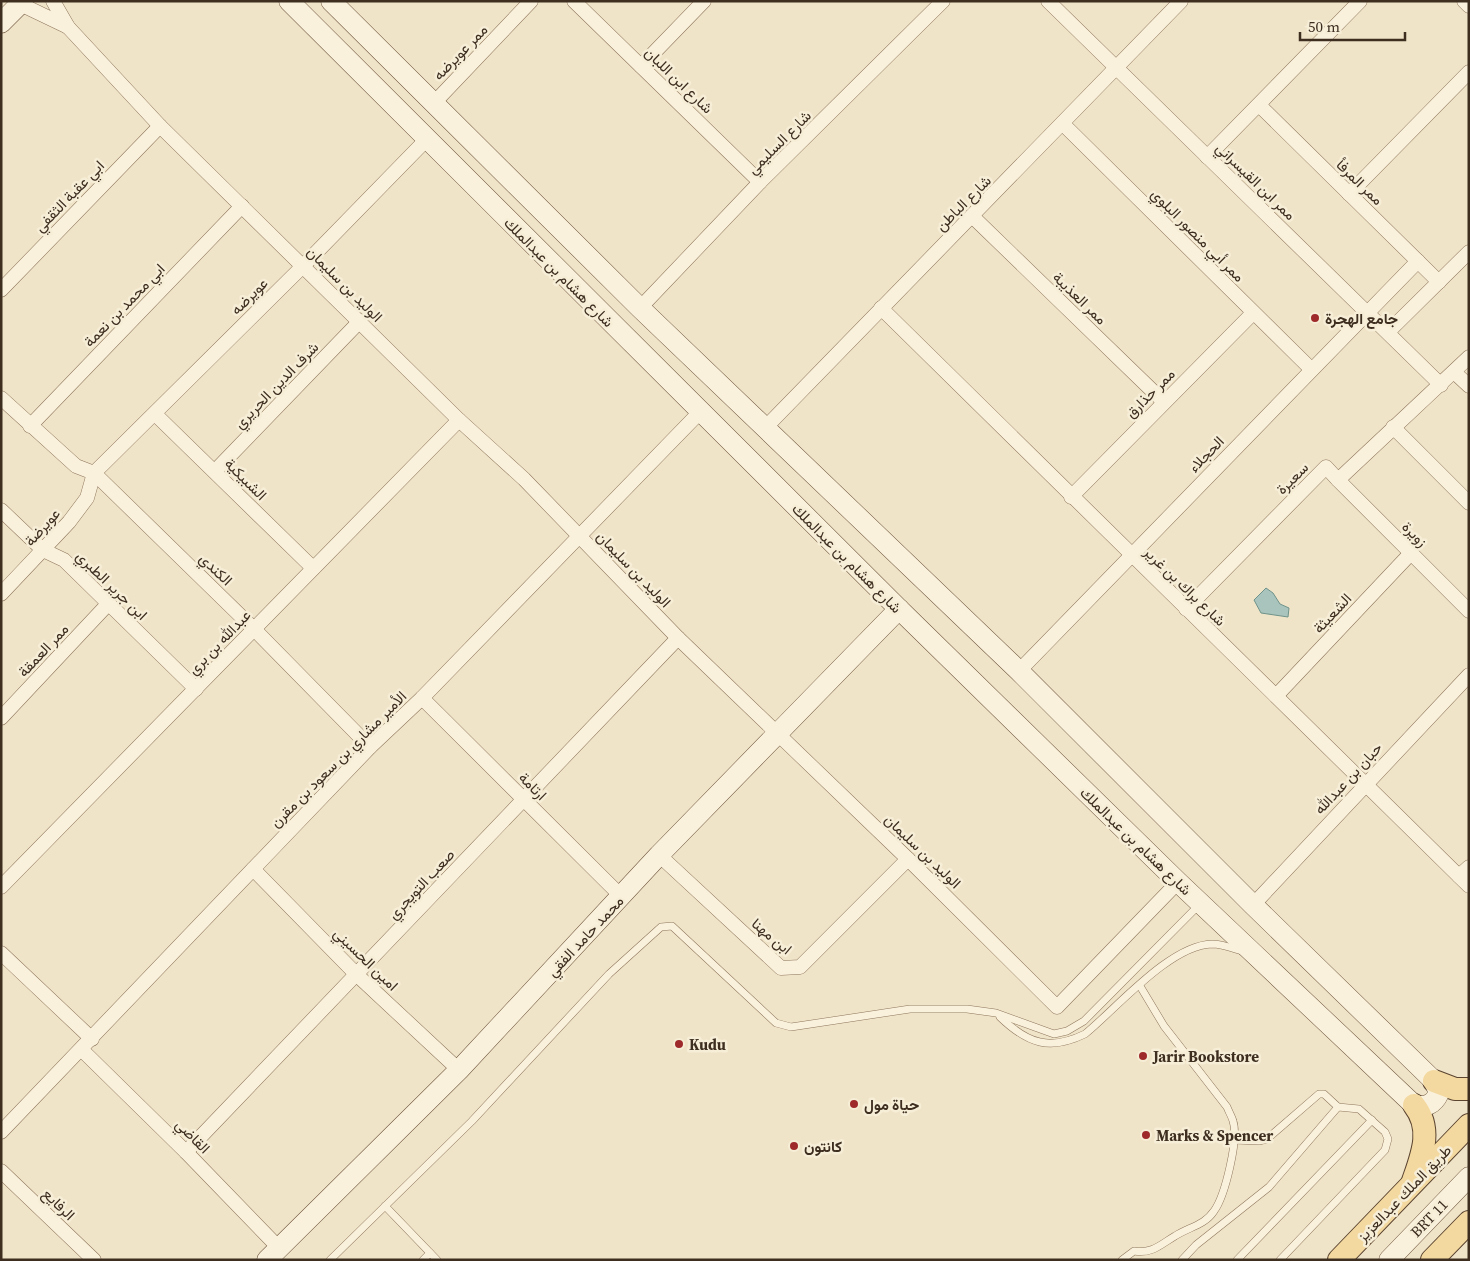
<svg xmlns="http://www.w3.org/2000/svg" width="1470" height="1261" viewBox="0 0 1470 1261" font-family="'Source Serif 4',Vazirmatn,serif">
  <style>
    .water { fill: #a9c4bc; stroke: #6f938a }
    .lines { fill: none; stroke-linecap: round; stroke-linejoin: round }
    .lane-casing { stroke: #8d765c; stroke-width: 8 }
    .street-casing { stroke: #8d765c; stroke-width: 15 }
    .secondary-casing { stroke: #6f573f; stroke-width: 21 }
    .primary-casing { stroke: #5b4430; stroke-width: 24 }
    .lane { stroke: #faf1dc; stroke-width: 7 }
    .street { stroke: #faf1dc; stroke-width: 14 }
    .secondary { stroke: #faf1dc; stroke-width: 20 }
    .primary { stroke: #f3d9a0; stroke-width: 22 }
    .poi-dot { fill: #9e2a2b; stroke: #f7eed8; stroke-width: 2 }
    .labels { text-anchor: middle; dominant-baseline: central; stroke-width: 5; stroke-linejoin: round; paint-order: stroke }
    .street-label { font-size: 15px; fill: #3d2e20; stroke: #f7eed8 }
    .poi-label { font-size: 15px; font-weight: bold; fill: #3d2e20; stroke: #f7eed8; text-anchor: start }
  </style>
  <rect width="100%" height="100%" fill="#f0e4c8"/>
  <path class="water" d="M1266 588 1273 593 1280 604 1289 608 1288 617 1261 613 1254 600Z"/>
  <g class="lines">
    <defs>
      <g id="lane">
        <path d="M1000 1017C1028 1044 1050 1051 1085 1034 1117 1008 1170 945 1212 944 1222 944 1232 948 1242 951"/>
        <path d="M1234 1140 1259 1141 1267 1139 1319 1094H1324L1338 1107 1359 1109 1385 1132 1388 1139 1385 1150 1280 1260"/>
        <path d="M385 1206 437 1260"/>
        <path d="M330 1260 472 1121 609 974 661 927 672 926 776 1023 791 1027 910 1009H967L996 1013 1054 1034 1067 1031 1084 1021 1200 904"/>
        <path d="M423 1260 430 1253"/>
        <path d="M1122 1260 1134 1251C1152 1254 1160 1245 1175 1236 1189 1227 1205 1225 1214 1211 1225 1196 1239 1139 1233 1121 1232 1117 1229 1112 1227 1107L1164 1026 1140 986"/>
        <path d="M1182 1260 1196 1245 1269 1187 1338 1107"/>
        <path d="M1237 1260 1372 1120"/>
      </g>
      <g id="street">
        <path d="M53 1 68 27 160 126 459 420 524 479 678 638 908 859 1057 1007 1178 882"/>
        <path d="M574 1 760 182"/>
        <path d="M1048 1 1441 385"/>
        <path d="M1464 1 1469 6"/>
        <path d="M20 4 68 27"/>
        <path d="M641 66 704 1"/>
        <path d="M434 103 531 1"/>
        <path d="M1259 105 1439 282"/>
        <path d="M1063 124 1311 369"/>
        <path d="M1207 157 1360 1"/>
        <path d="M1349 194 1469 72"/>
        <path d="M973 217 1164 402"/>
        <path d="M1 290 160 126"/>
        <path d="M640 308 760 182 943 1"/>
        <path d="M881 308 1469 886"/>
        <path d="M1388 332 1469 252"/>
        <path d="M1454 372 1469 386"/>
        <path d="M1 398 76 466 94 473 254 629 370 747"/>
        <path d="M155 414 313 568"/>
        <path d="M30 426 242 206"/>
        <path d="M766 427 1181 1"/>
        <path d="M1393 427 1469 503"/>
        <path d="M215 471 360 321"/>
        <path d="M1338 480 1469 611"/>
        <path d="M1071 497 1253 313"/>
        <path d="M1 510 43 550 64 560 196 689"/>
        <path d="M1 594 69 522 87 498 94 473 303 266 426 140"/>
        <path d="M1186 609 1326 467 1338 480 1469 357"/>
        <path d="M1019 671 1418 261"/>
        <path d="M1276 696 1411 553"/>
        <path d="M422 698 622 897"/>
        <path d="M1 718 108 604"/>
        <path d="M659 855 781 968 800 967 908 859"/>
        <path d="M253 869 357 975 459 1070"/>
        <path d="M1459 876 1469 867"/>
        <path d="M1 887 459 420"/>
        <path d="M1253 905 1469 675"/>
        <path d="M1 953 92 1039"/>
        <path d="M82 1050 186 1152 279 1248"/>
        <path d="M1 1132 370 747 422 698 700 412"/>
        <path d="M186 1152 678 638"/>
        <path d="M1 1171 94 1260"/>
      </g>
      <g id="secondary">
        <path d="M289 1 899 609 1178 882 1414 1105C1426 1108 1434 1104 1439 1093L1434 1081 1253 905 1019 671 640 308 331 1"/>
        <path d="M1 23 23 1"/>
        <path d="M267 1260 459 1070 659 855 899 609"/>
        <path d="M1389 1260 1469 1177"/>
      </g>
      <g id="primary">
        <path d="M1434 1081 1455 1089H1469"/>
        <path d="M1413 1181C1422 1155 1433 1129 1414 1105"/>
        <path d="M1339 1260 1469 1125"/>
        <path d="M1432 1260 1469 1222"/>
      </g>
    </defs>
    <use href="#lane" class="lane-casing"/>
    <use href="#street" class="street-casing"/>
    <use href="#secondary" class="secondary-casing"/>
    <use href="#primary" class="primary-casing"/>
    <use href="#lane" class="lane"/>
    <use href="#street" class="street"/>
    <use href="#secondary" class="secondary"/>
    <use href="#primary" class="primary"/>
  </g>
  <g class="poi-dot">
    <circle cx="1315" cy="318" r="5"/>
    <circle cx="679" cy="1044" r="5"/>
    <circle cx="1143" cy="1056" r="5"/>
    <circle cx="854" cy="1104" r="5"/>
    <circle cx="1146" cy="1135" r="5"/>
    <circle cx="794" cy="1146" r="5"/>
  </g>
  <g class="labels">
    <g class="street-label">
      <text transform="translate(460 52) rotate(-46)">ممر عويرضه</text>
      <text transform="translate(679 80) rotate(44)">شارع ابن اللبان</text>
      <text transform="translate(779 142) rotate(-45)">شارع السليمي</text>
      <text transform="translate(1256 181) rotate(44)">ممر ابن القيسراني</text>
      <text transform="translate(1360 182) rotate(44)">ممر المرفأ</text>
      <text transform="translate(69 196) rotate(-46)">ابي عقبة الثقفي</text>
      <text transform="translate(963 203) rotate(-45)">شارع الباطن</text>
      <text transform="translate(1198 235) rotate(45)">ممر أبي منصور البلوي</text>
      <text transform="translate(559 272) rotate(45)">شارع هشام بن عبدالملك</text>
      <text transform="translate(345 284) rotate(45)">الوليد بن سليمان</text>
      <text transform="translate(249 296) rotate(-45)">عويرضه</text>
      <text transform="translate(1080 298) rotate(44)">ممر العذيبة</text>
      <text transform="translate(124 305) rotate(-46)">ابي محمد بن نعمة</text>
      <text transform="translate(276 385) rotate(-46)">شرف الدين الحريري</text>
      <text transform="translate(1150 393) rotate(-45)">ممر حذارق</text>
      <text transform="translate(1206 454) rotate(-46)">الحجلاء</text>
      <text transform="translate(1292 478) rotate(-45)">سعيرة</text>
      <text transform="translate(246 479) rotate(45)">الشبيكية</text>
      <text transform="translate(42 527) rotate(-48)">عويرضة</text>
      <text transform="translate(1415 534) rotate(45)">زويرة</text>
      <text transform="translate(847 558) rotate(45)">شارع هشام بن عبدالملك</text>
      <text transform="translate(216 569) rotate(44)">الكندي</text>
      <text transform="translate(634 569) rotate(46)">الوليد بن سليمان</text>
      <text transform="translate(112 585) rotate(44)">ابن جرير الطبري</text>
      <text transform="translate(1185 586) rotate(44)">شارع براك بن غرير</text>
      <text transform="translate(1332 613) rotate(-47)">الشعيثة</text>
      <text transform="translate(219 642) rotate(-46)">عبدالله بن بري</text>
      <text transform="translate(43 650) rotate(-47)">ممر العمقة</text>
      <text transform="translate(338 759) rotate(-45)">الأمير مشاري بن سعود بن مقرن</text>
      <text transform="translate(1348 778) rotate(-47)">حبان بن عبدالله</text>
      <text transform="translate(533 786) rotate(45)">ارتامة</text>
      <text transform="translate(1136 841) rotate(44)">شارع هشام بن عبدالملك</text>
      <text transform="translate(923 851) rotate(44)">الوليد بن سليمان</text>
      <text transform="translate(421 884) rotate(-47)">صعب التويجري</text>
      <text transform="translate(585 936) rotate(-47)">محمد حامد الفقي</text>
      <text transform="translate(772 936) rotate(40)">ابن مهنا</text>
      <text transform="translate(366 959) rotate(44)">امين الحسيني</text>
      <text transform="translate(193 1136) rotate(45)">القاضي</text>
      <text transform="translate(1404 1193) rotate(-46)">طريق الملك عبدالعزيز</text>
      <text transform="translate(59 1204) rotate(44)">الرفايع</text>
      <text transform="translate(1429 1218) rotate(-46)">BRT 11</text>
    </g>
    <g class="poi-label">
      <text x="1325" y="318">جامع الهجرة</text>
      <text x="689" y="1044">Kudu</text>
      <text x="1153" y="1056">Jarir Bookstore</text>
      <text x="864" y="1104">حياة مول</text>
      <text x="1156" y="1135">Marks &amp; Spencer</text>
      <text x="804" y="1146">كانتون</text>
    </g>
  </g>
  <rect width="1470" height="1261" fill="none" stroke="#3d2e20" stroke-width="5"/>
  <path d="M1300 32v8h105v-8" fill="none" stroke="#3d2e20" stroke-width="2.5"/>
  <text x="1308" y="32" font-size="15" fill="#3d2e20" stroke="#f7eed8" stroke-width="4" paint-order="stroke">50 m</text>
</svg>
